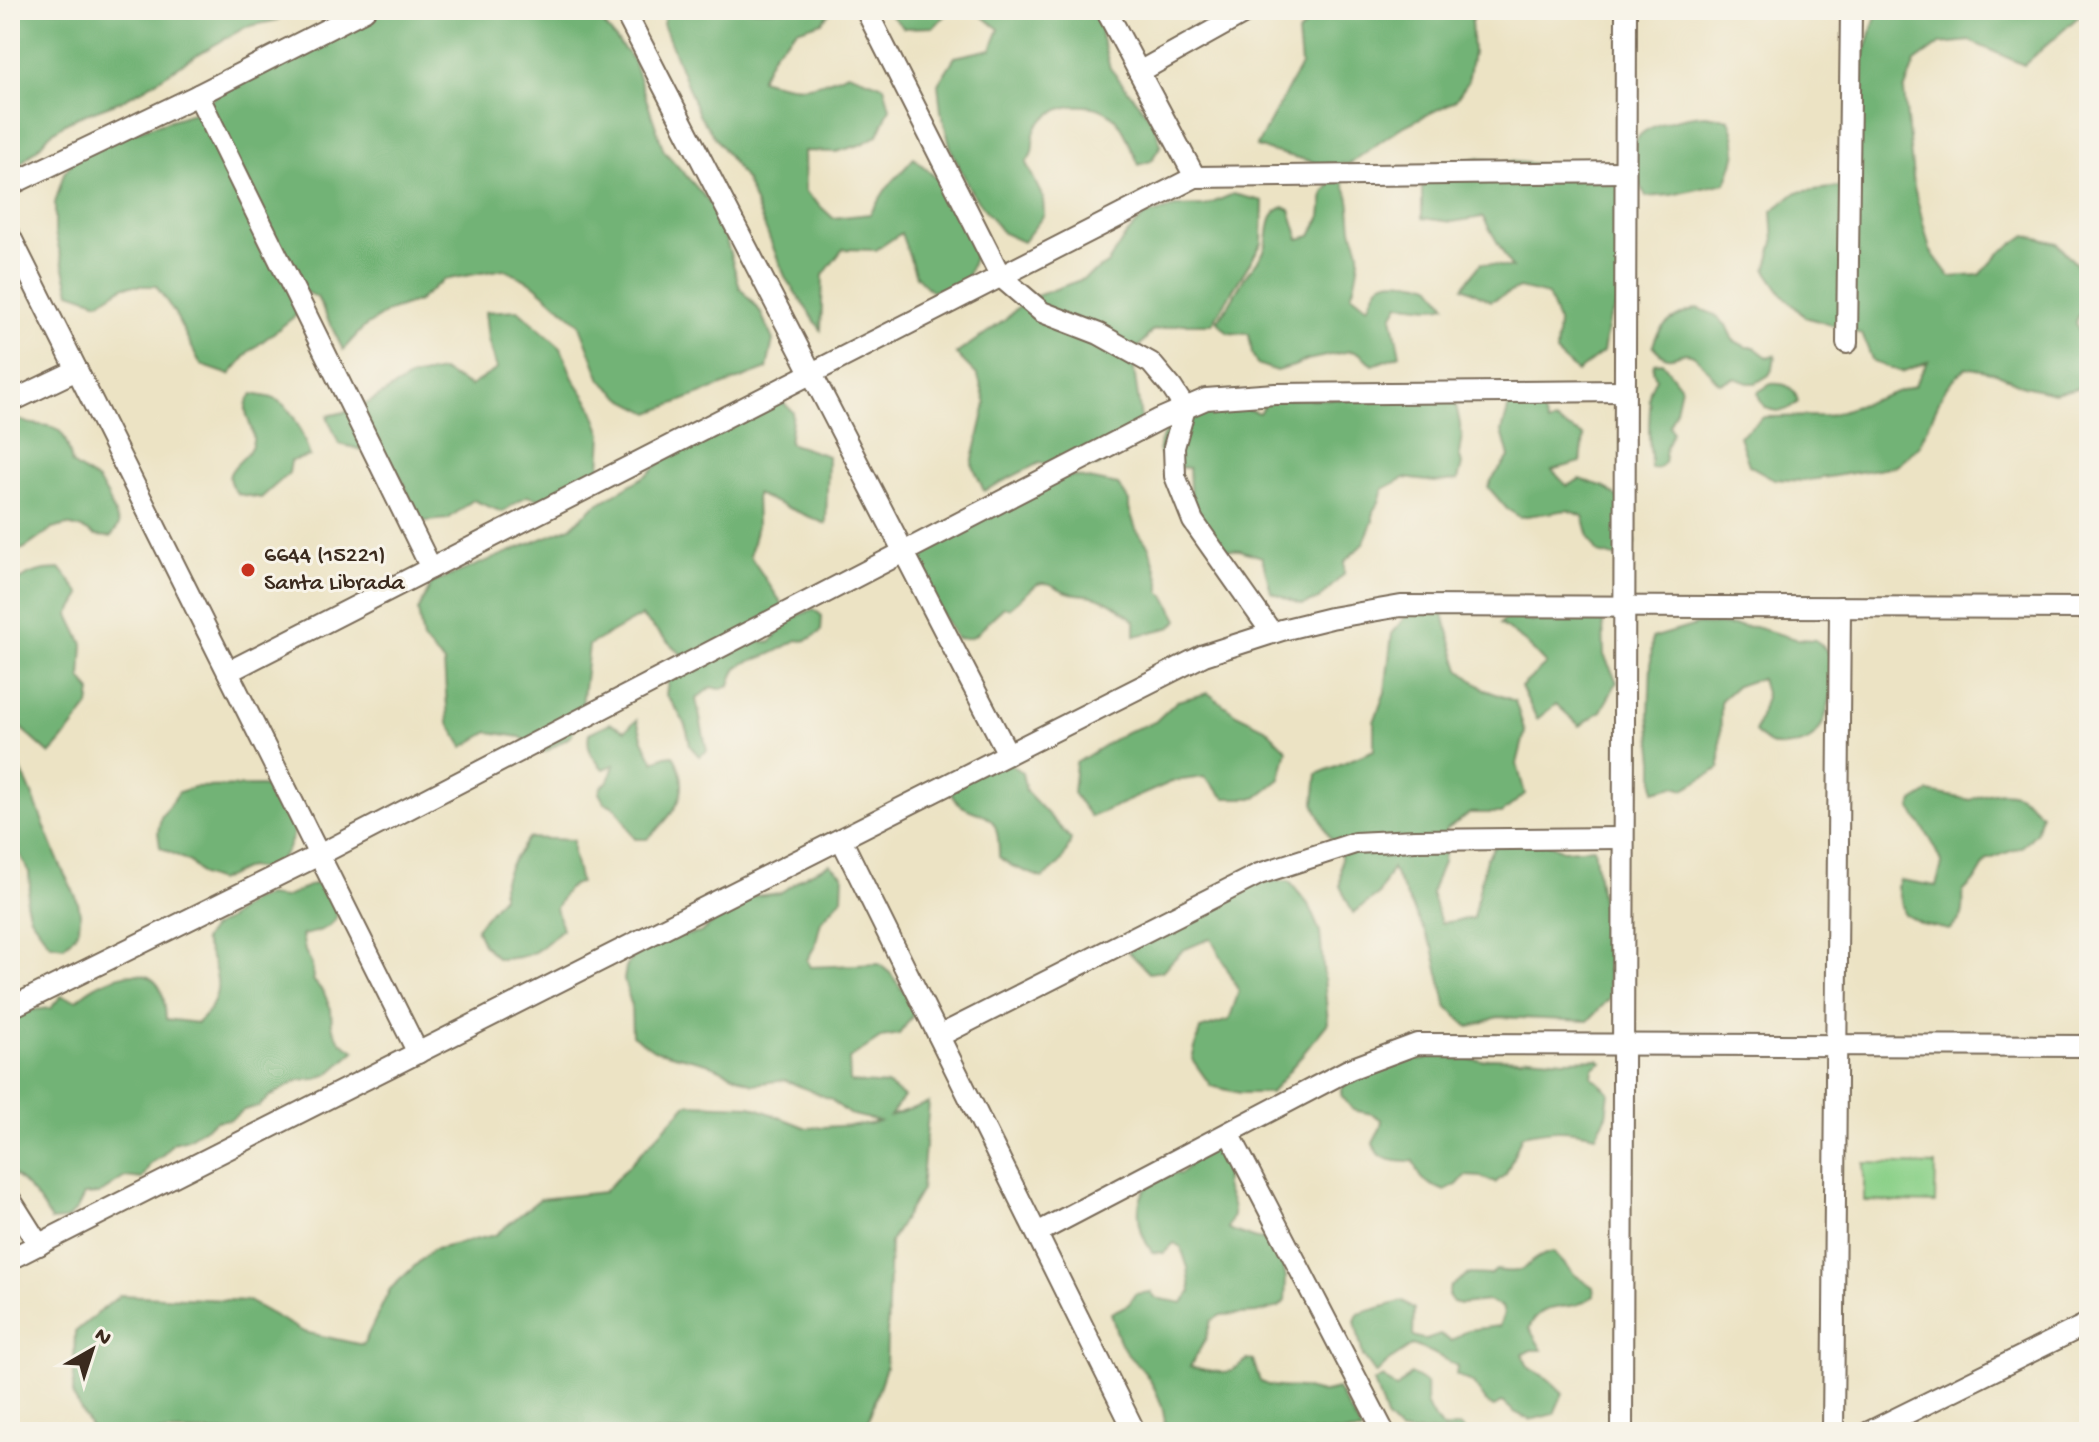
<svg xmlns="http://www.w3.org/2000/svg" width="2099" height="1442" viewBox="0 0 2099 1442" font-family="'Gochi Hand',sans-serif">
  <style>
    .green { fill: #8dd18a; stroke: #647e54; stroke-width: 2 }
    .forest { fill: #72b376; stroke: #566e4a; stroke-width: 2 }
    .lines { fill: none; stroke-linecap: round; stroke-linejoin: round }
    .street-casing { stroke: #796b58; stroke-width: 24 }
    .street { stroke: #fff; stroke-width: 20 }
    .poi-dot { fill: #c8321e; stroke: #f7f3e8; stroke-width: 3 }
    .labels { text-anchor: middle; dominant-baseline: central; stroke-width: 6; stroke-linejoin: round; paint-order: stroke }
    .poi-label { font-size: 24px; fill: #3b2a1e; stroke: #f7f3e8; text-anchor: start }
  </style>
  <rect width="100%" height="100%" fill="#f7f3e8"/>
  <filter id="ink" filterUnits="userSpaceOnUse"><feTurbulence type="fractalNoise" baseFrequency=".0125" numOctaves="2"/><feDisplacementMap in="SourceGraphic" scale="16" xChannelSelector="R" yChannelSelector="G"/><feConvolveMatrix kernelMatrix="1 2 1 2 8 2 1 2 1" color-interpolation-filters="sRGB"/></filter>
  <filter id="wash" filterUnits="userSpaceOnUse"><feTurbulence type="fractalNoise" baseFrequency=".006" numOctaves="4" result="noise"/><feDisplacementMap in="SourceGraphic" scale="32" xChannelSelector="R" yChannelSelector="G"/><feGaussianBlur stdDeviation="1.8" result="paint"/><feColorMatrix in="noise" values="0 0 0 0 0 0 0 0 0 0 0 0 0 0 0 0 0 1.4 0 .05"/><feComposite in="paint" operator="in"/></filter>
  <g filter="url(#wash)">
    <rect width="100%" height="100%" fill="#ece3c4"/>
    <path class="green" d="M1864 1163 1936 1165 1935 1203 1864 1201Z"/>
    <g class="forest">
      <path d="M10 10H290L277 20 246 27 188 60 147 87 121 101 78 117 63 125 50 134 38 148 10 173Z"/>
      <path d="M387 10H592L633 60 664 151 707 199 722 226 740 288 760 311 773 340 767 369 650 413 623 399 601 380 579 323 532 283 504 269 443 280 418 301 389 311 363 328 343 350 317 297 289 285 299 313 249 352 230 375 201 365 174 312 156 286H125L99 302 70 292 55 233V203L64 173 83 148 199 111 244 70 352 13H383Z"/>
      <path d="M667 10H833L822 22 797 30 774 52 760 79C801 91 810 89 848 73L884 86 890 108 878 135 860 145 836 152 804 151 805 192 833 218 870 214 886 189 914 158 957 197 975 255 964 286 931 291 916 276 901 233 876 250 843 249 823 275 821 330 786 279 746 181 699 115 663 24Z"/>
      <path d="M885 10H950L934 27 904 28Z"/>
      <path d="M973 10H1100L1101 35 1110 68 1154 123 1161 145 1151 161 1139 165C1123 129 1117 102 1072 106 1059 108 1043 116 1036 128 1032 136 1034 144 1032 152 1031 156 1028 160 1026 163L1043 198 1044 215 1023 242 1003 233 972 193 952 152 941 111 938 84 955 57 991 49 999 29Z"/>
      <path d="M1319 10H1484L1471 21 1473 52 1468 82 1455 101 1400 128 1349 164 1317 163 1256 147 1301 65 1298 34Z"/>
      <path d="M1878 10H2086L2024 65 1970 41 1940 44 1915 62 1904 91 1914 187 1930 250 1950 277 1980 275 2000 253 2026 235 2057 243 2077 265 2089 293 2076 322 2087 354 2084 387 2054 393 2024 386 1996 373 1966 367 1945 388 1919 446 1896 466 1804 481 1774 479 1749 465 1739 436 1764 417 1827 416 1914 386 1928 361 1902 372 1873 362 1862 334 1805 317 1783 295 1766 270 1774 242 1772 211 1797 192 1857 185 1854 155 1861 65Z"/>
      <path d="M1706 115 1729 119C1740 148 1737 156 1726 183L1671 195 1646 197C1639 184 1637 174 1636 160 1636 154 1634 146 1636 141 1643 123 1690 116 1706 115Z"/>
      <path d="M1475 158 1537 164 1610 169 1630 194 1622 295 1608 322 1603 352 1577 372 1556 353 1558 322 1548 295 1519 288 1491 301 1463 287 1481 263 1512 268 1483 217 1452 222 1422 218V187L1445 166Z"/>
      <path d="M1338 174C1352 197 1349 202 1352 228 1353 236 1358 244 1359 252 1360 259 1355 288 1351 294L1368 307C1372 300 1374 289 1381 284 1391 276 1416 283 1428 284L1432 286 1446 305C1430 310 1415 304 1399 304L1392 316 1400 355 1373 365 1359 353 1350 351 1307 360 1294 366 1276 371 1257 364 1252 354 1249 334 1228 333 1217 321C1230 306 1235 293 1245 277 1251 268 1260 260 1264 251 1272 234 1263 214 1284 207L1290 210 1299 239 1311 236 1321 216 1324 193Z"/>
      <path d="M1233 194 1263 201 1262 243 1212 324H1181L1152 331 1132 355 1141 419 1121 443 1099 466 1068 468 1039 463 984 491 972 464 986 404 978 376 956 354 1005 320 1025 300 1083 279 1108 263 1123 239 1144 216 1175 207 1205 206Z"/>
      <path d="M1698 308 1713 314 1726 325 1733 340 1746 347H1754L1767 357 1775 355 1773 368 1769 375 1756 383H1748L1735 378 1720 383C1710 376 1703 361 1693 355 1678 347 1673 370 1653 346 1657 324 1678 315 1698 308Z"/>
      <path d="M518 310 561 348 573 378 591 405 602 434 600 468 584 494 555 503 527 496 502 512 473 500 448 519 418 522C400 468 396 457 339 444L327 416 358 409 411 377 442 371 470 386 497 369 488 340 485 312Z"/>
      <path d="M1662 362 1681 387 1676 410 1669 425 1672 432 1666 447 1664 463 1659 468 1651 469C1650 461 1652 456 1650 449 1648 434 1649 424 1650 409 1651 398 1648 408 1649 396 1649 390 1653 383 1656 378L1653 370 1654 363Z"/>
      <path d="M1771 384C1786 383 1795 387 1798 402 1784 416 1761 414 1758 392Z"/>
      <path d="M253 394C259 396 266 396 272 398 295 406 302 435 310 456L291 461 289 473 261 498 238 494C213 468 250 463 253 441 255 424 236 410 253 394Z"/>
      <path d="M1537 396 1548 424 1555 421 1584 436 1581 462 1552 470 1567 486 1580 479 1605 487 1626 504 1635 543 1618 558 1598 553 1590 540 1583 516 1568 510 1520 517 1507 509 1488 487 1492 479 1509 457 1502 431 1510 402Z"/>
      <path d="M778 397 793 412 789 443 828 456 826 524 756 494 757 525 750 556 785 608 771 635 740 637 684 657 641 616 589 645 582 706 571 736 545 752 520 737 489 732 463 747 448 722 444 663 423 640 418 611 432 583 571 527 593 507 648 474 692 433Z"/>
      <path d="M1268 399H1455L1462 435 1459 454 1462 464 1458 480 1435 482 1404 478 1383 489 1379 502 1373 511V521L1363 544 1344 562V574L1319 599 1303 605 1271 592 1262 557 1240 550 1224 549 1198 524 1190 489 1189 468 1174 467 1159 453V445L1170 421 1202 409 1219 411 1244 408 1259 413Z"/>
      <path d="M10 415C44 437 62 407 72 464L98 481 107 495 119 525 111 537 96 536 83 529 67 525 52 529 25 548 10 553Z"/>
      <path d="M1056 476 1078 477 1118 485 1129 501V508L1136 529 1149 547 1160 581V592L1166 597 1178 620 1172 627 1135 636V621C1123 611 1108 599 1092 596 1084 594 1075 595 1067 592 1057 589 1050 580 1038 584 1034 586 1016 603 1009 608L1004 607C999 612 994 616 989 621 978 633 974 641 956 638L923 582 920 560 921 545Z"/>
      <path d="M61 569 81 595 69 615 83 644 81 678 91 691 89 706 61 742 50 754 15 723 10 716V586L30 574 44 570Z"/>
      <path d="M1441 608 1460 670 1485 690 1515 701 1525 732 1517 764 1525 794 1502 813H1470L1446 830 1443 862 1431 893 1441 923 1473 918 1486 859 1503 834 1535 837 1563 850 1594 848 1602 905 1611 935 1607 966 1610 998 1588 1021 1498 1017 1469 1027 1447 1007 1433 948 1392 868 1378 895 1353 913 1340 886 1341 855 1325 829 1314 803 1317 774 1374 750V722L1385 692 1392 634 1410 610Z"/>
      <path d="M814 609 822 616 821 631C814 636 807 643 797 640 788 645 778 651 768 655 746 665 738 657 730 685L720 689 711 687 696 699 707 751 699 756 690 746C688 726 679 711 666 695L668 680 691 666 756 641 771 642 787 620Z"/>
      <path d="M1572 609 1603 620 1604 655 1617 682 1601 711 1580 726 1556 704 1537 719 1521 687 1546 664 1524 641 1500 624 1508 615 1532 622Z"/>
      <path d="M1699 624 1755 627 1796 639 1816 640 1835 659C1835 678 1829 718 1817 733 1808 745 1783 750 1770 744 1765 742 1759 736 1755 732L1766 697 1761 678 1737 686 1721 700 1720 768 1684 789 1675 786 1654 791V760L1649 715 1652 638Z"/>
      <path d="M1208 693 1236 714 1265 728 1287 750 1280 779 1256 798H1225L1204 777 1174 781 1091 817 1073 793 1076 763 1126 732 1155 722 1177 701Z"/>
      <path d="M637 720 643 740 654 762 666 756 673 755C695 792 674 814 647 839H635L616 808 604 802 599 793 601 787 609 781 614 765 603 769C592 757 586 750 589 733L610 723 625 730Z"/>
      <path d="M10 749C32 786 44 829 62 869 69 884 79 897 80 914 81 929 74 937 64 946L50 944 30 917 26 902 30 887 29 872 10 836Z"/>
      <path d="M999 755 1022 773 1026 791 1071 839C1066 858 1059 867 1042 878L1012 866 999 857C999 848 999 833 994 824 985 808 954 815 950 787Z"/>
      <path d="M260 786 278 788 295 821 293 836 287 851 277 863 264 869 248 867 218 881 201 875 190 862 160 847 158 832 161 817 179 792 194 787Z"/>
      <path d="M1929 792 1971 800C1981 794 2004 790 2015 794 2025 797 2034 807 2041 814L2036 833 2022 847 1987 860 1976 879 1963 892C1964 912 1965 917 1949 930L1922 924 1904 914 1898 887 1900 880 1936 886 1942 864 1931 840 1911 809 1913 802Z"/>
      <path d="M528 838 573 840V853L580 883C567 884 562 898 556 908L562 929C539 951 531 959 498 959L483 944 476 928 502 897V886L509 867Z"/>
      <path d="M830 864 843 875 842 898 821 921 815 946 807 960 810 967 879 964 890 973 917 1010 899 1034 882 1037 849 1059 850 1082 888 1085 904 1097 890 1116 929 1103 921 1190 890 1242 886 1367 867 1424 868 1432H93L73 1396 75 1332 120 1295 248 1301 304 1332 363 1345 390 1289 432 1250 495 1235 540 1199 604 1192 687 1104 751 1106 807 1128 869 1124 879 1121 849 1114 830 1099 785 1080 753 1084 707 1063 654 1050 632 1035 631 1004 624 980 626 967 633 957 653 940 700 933 746 897 780 893 808 874Z"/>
      <path d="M1258 881H1289L1308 904 1320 932 1328 1023 1271 1093H1240L1211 1086 1192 1059 1200 1029 1229 1020 1239 991 1211 938 1183 950 1162 971 1149 973 1128 951Z"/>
      <path d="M313 884 330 887C346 918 334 930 302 935L305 951 312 965 313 980 324 993 331 1009 332 1027 341 1042 355 1051 330 1073 317 1079 299 1080 270 1096 259 1106 244 1110 231 1119 216 1121 188 1139 173 1143 162 1156 150 1164 142 1179 125 1177 99 1194 84 1195 77 1209 66 1220 51 1221C42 1201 27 1186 10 1171V1014L15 1012 51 1008 61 996 77 1000C95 982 143 959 160 988 165 997 165 1010 166 1019L197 1023C228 996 218 972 203 940L212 928 227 920 252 900 267 896 284 898Z"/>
      <path d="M1442 1053 1457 1059H1467L1483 1060 1490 1058 1521 1059 1528 1057 1565 1060 1599 1059 1602 1062 1593 1068 1592 1077 1609 1092 1606 1117 1596 1135C1563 1128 1554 1129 1522 1135L1506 1174 1495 1183 1481 1177 1465 1176 1457 1185 1445 1191C1436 1187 1423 1183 1419 1173 1417 1169 1416 1165 1414 1161 1398 1163 1376 1161 1373 1142L1381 1127 1382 1120 1372 1114 1353 1110 1341 1095 1345 1078 1367 1067 1387 1066 1395 1062 1414 1059 1425 1060 1430 1055Z"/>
      <path d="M1211 1150 1225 1152 1230 1164C1216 1194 1235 1194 1233 1215 1232 1219 1230 1223 1228 1228L1233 1231 1257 1239 1265 1240 1280 1251 1286 1278 1285 1301 1279 1307 1257 1313 1221 1315 1211 1321 1206 1338 1190 1367 1225 1373 1232 1370 1247 1360H1253L1260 1382C1273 1388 1284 1387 1299 1388 1318 1390 1314 1396 1337 1389L1362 1432H1164C1168 1412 1154 1383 1141 1368 1136 1363 1131 1359 1127 1354 1118 1341 1115 1327 1111 1313L1129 1304 1135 1294 1151 1292 1155 1298 1183 1303 1191 1291 1188 1268 1181 1247 1174 1243 1164 1253 1152 1252C1137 1231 1130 1194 1157 1180 1166 1175 1171 1173 1181 1174L1194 1159Z"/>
      <path d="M1553 1252 1575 1275 1593 1287 1594 1296C1588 1299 1582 1304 1575 1305 1555 1309 1539 1305 1529 1328L1542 1350H1531L1523 1354C1528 1372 1532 1369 1547 1378 1552 1382 1558 1388 1563 1393L1554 1414 1530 1420 1514 1412 1503 1402 1494 1407 1488 1404 1472 1382 1456 1375 1457 1366 1433 1353 1413 1345 1389 1361 1376 1374 1363 1356 1355 1321 1358 1314 1403 1301 1414 1309 1413 1336 1426 1340 1440 1335 1451 1341 1468 1330 1499 1326 1504 1314 1502 1307 1488 1301 1461 1304 1453 1302 1448 1295 1450 1287 1468 1274 1490 1275 1496 1270C1532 1277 1524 1258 1553 1252Z"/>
      <path d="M1411 1374 1426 1383C1427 1390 1425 1399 1427 1405 1430 1413 1437 1424 1444 1429L1459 1426 1466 1432H1400L1386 1418 1374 1382 1383 1377 1396 1389Z"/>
    </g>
  </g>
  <g filter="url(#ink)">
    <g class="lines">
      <defs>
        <g id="street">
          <path d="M624 10 1008 754"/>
          <path d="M866 10 1001 277 1042 312 1099 334 1151 363 1172 388 1185 408 1174 447 1175 476 1193 521 1272 633"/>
          <path d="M1106 10 1195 177"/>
          <path d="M1139 72 1250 10"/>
          <path d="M198 95 431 568"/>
          <path d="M10 185 198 95 365 10"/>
          <path d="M10 236 418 1053"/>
          <path d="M1847 343 1851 10"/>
          <path d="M10 402 77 370"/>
          <path d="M228 672 1195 177 1624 172"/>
          <path d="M841 839 1135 1432"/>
          <path d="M10 1008 319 855 1160 419 1206 399 1275 394 1624 391"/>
          <path d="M939 1036 1259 874 1355 843 1415 840 1623 838"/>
          <path d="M1229 1133 1384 1432"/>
          <path d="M10 1199 39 1245"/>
          <path d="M1037 1233 1350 1069 1417 1044 2089 1046"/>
          <path d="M10 1259 1204 655 1282 630 1331 618 1401 606 2089 608"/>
          <path d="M1622 1432 1626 10"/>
          <path d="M1833 1432 1840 607"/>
          <path d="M1869 1432 2089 1323"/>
        </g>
      </defs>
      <use href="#street" class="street-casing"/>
      <use href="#street" class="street"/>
    </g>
  </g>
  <circle class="poi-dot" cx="248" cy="570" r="8"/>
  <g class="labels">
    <g class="poi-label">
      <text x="264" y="556">6644 (15221)<tspan x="264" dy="28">Santa Librada</tspan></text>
    </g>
  </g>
  <rect width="2099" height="1442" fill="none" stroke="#f7f3e8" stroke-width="40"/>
  <g transform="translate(92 1350) rotate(39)" stroke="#f7f3e8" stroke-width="6" paint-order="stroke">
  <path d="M0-6L14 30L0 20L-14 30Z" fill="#3b2a1e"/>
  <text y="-12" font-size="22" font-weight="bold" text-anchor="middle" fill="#3b2a1e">N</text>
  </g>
</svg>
